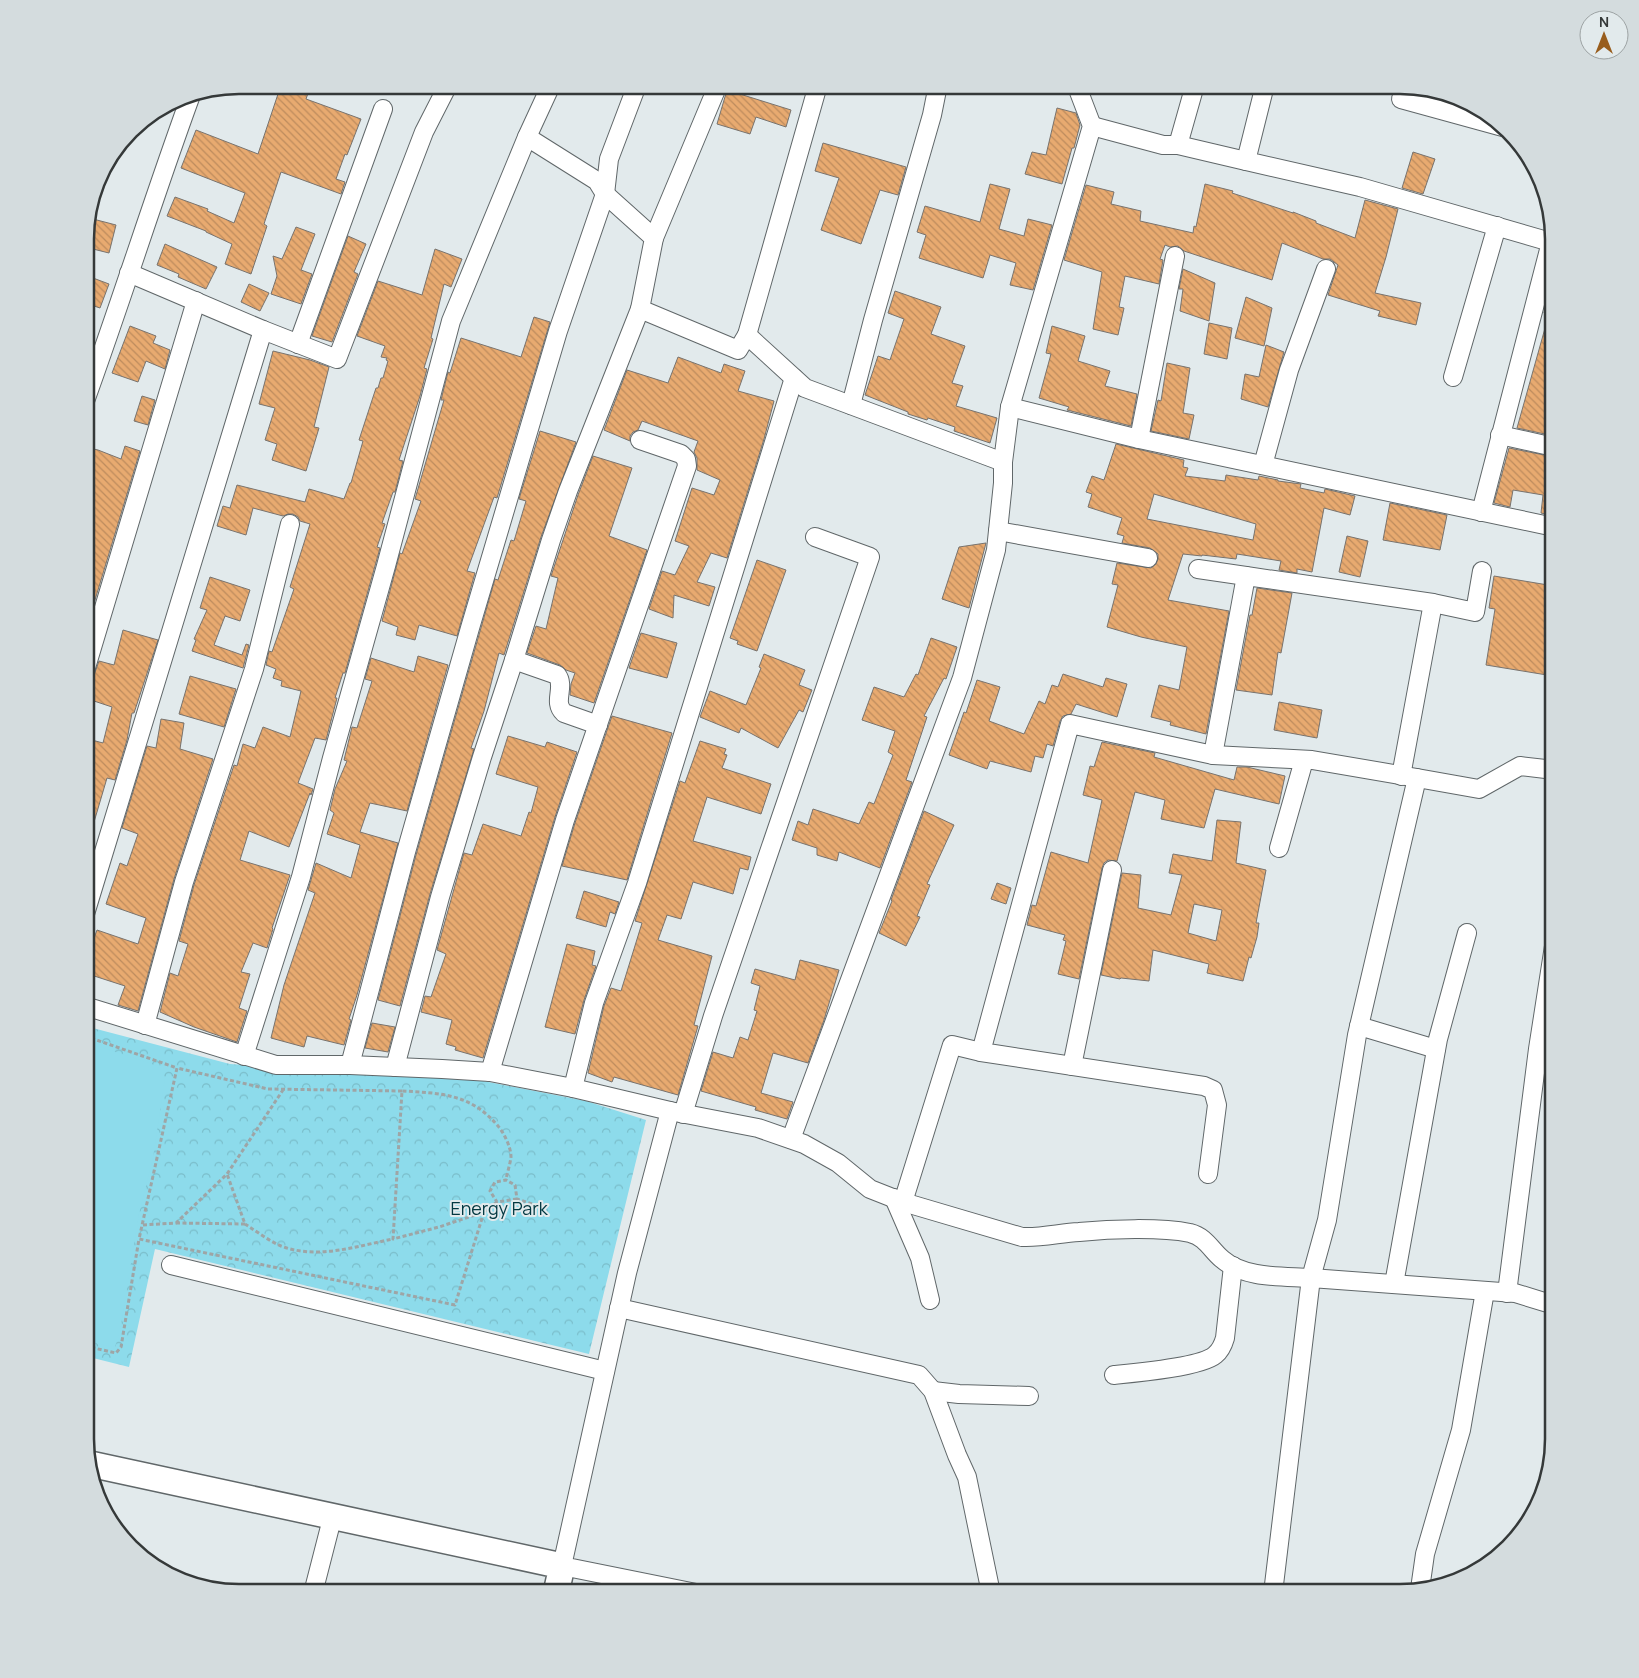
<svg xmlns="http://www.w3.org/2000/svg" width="1639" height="1678" viewBox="0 0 1639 1678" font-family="Manrope,sans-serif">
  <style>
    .forest { fill: url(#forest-crowns) }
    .pitch { fill: #8ddbeb }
    .building { fill: url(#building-back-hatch); stroke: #78736e; fill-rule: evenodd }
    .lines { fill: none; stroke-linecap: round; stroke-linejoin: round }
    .street-casing { stroke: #606769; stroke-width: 20 }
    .secondary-casing { stroke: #606769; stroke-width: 28 }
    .path { stroke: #9ea5a6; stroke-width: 3; stroke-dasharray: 4 2.5; stroke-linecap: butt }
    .street { stroke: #fff; stroke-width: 18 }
    .secondary { stroke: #fff; stroke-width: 25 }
    .labels { text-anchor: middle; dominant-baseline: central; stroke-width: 4; stroke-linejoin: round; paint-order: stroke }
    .park-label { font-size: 18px; fill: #023841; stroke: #e2eaec }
    .rim { fill: none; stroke: #353939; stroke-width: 2.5 }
  </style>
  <defs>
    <pattern id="forest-crowns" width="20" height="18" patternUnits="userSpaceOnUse" patternTransform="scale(1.25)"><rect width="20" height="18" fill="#8ddbeb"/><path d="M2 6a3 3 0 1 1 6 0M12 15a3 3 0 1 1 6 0" fill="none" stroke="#7abdca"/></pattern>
    <pattern id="building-back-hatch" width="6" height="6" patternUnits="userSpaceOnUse" patternTransform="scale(1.25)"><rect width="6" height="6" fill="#e8aa70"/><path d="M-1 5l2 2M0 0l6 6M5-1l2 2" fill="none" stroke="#bd8b5d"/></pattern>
  </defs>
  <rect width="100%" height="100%" fill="#e2eaec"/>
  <path class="forest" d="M85 1026 230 1064 478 1080 586 1101 646 1120 589 1354 155 1249 129 1367 85 1356Z"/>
  <path class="pitch" d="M85 1042 152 1064 160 1069 165 1078 153 1158 139 1214 120 1331 115 1347 85 1341Z"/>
  <g class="building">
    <path d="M281 85H311L306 99 361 119 347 155 345 154 336 179 345 182 341 194 281 172 264 224 267 226 251 274 225 264 232 244 206 232V231L167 216 175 197 208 209 207 211 234 223 245 193 181 168 196 130 258 154Z"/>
    <path d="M727 90 791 110 786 127 756 117 750 134 717 124Z"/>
    <path d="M1057 108 1076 113 1080 125 1074 148H1072L1062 184 1025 174 1032 152 1046 155Z"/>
    <path d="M823 143 906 167 898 195 880 190 861 244 821 230 839 178 815 171Z"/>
    <path d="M1413 152 1435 159 1423 194 1402 188Z"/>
    <path d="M990 184 1010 189 999 229 1024 236 1028 219 1052 225 1033 290 1010 285 1016 263 990 255 983 278 919 258 926 235 917 232 925 206 980 222Z"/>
    <path d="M1205 184 1233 191 1232 193 1293 213V212L1316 221V223L1355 238 1365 200 1398 209 1386 257 1375 293 1421 303 1416 325 1378 316 1380 311 1328 295 1338 265 1330 259H1323L1282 243 1272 280 1184 251 1178 246 1170 247 1165 245 1160 259 1163 260 1159 284 1125 276 1119 307 1124 308 1118 335 1093 329 1102 272 1064 260 1086 185 1114 192 1111 204 1141 211 1140 221 1193 233 1194 226 1196 227Z"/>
    <path d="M93 219 116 225 109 253 85 247Z"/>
    <path d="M296 227 315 234 301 270 312 274 301 304 271 294 277 276 273 256 282 259Z"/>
    <path d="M348 236 366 244 354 272 358 274 332 342 312 336Z"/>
    <path d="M165 244 217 267 206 289 178 277 179 274 157 265Z"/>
    <path d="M435 249 462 259 451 287 444 284 431 338 433 339 424 368 427 369 420 396 399 460 403 461 395 492H393L382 523 385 524 377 547 380 548 345 673H343L335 698H337L326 740 315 738 298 783 313 789 311 795 310 793 289 847 249 831 240 860 290 875 272 928 273 929 267 948 253 943 241 972 250 974 239 1008 247 1011 237 1042 194 1027 160 1012 170 973 178 976 188 944 179 941 194 885 234 765 237 766 243 744 255 748 263 727 290 737 301 691 281 686 282 681 273 678 276 669 266 665 269 651 272 652 294 589 290 587 310 524 300 521 298 517 293 514H288L283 516 253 508 246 535 217 526 223 506 230 508 237 485 305 502 309 489 344 499 350 483H351L363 441 359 440 376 388H378L381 378H383L388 361 386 360 387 358 381 357 385 346 357 336 378 281 422 295Z"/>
    <path d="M1183 269 1215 283 1209 321 1180 311 1183 289H1179Z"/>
    <path d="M1554 273V436L1517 428 1549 314 1544 313Z"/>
    <path d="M85 275 109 284 100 308 85 303Z"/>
    <path d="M249 284 269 293 260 311 241 302Z"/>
    <path d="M895 291 941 307 931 334 965 346 952 383 963 386 956 406 997 418 990 443 954 431 955 427 928 418 927 420 908 414V412L865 395 878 356 890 360 904 319 888 313Z"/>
    <path d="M1246 297 1272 308 1264 346 1235 338Z"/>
    <path d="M534 317 550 322 497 498 494 497 467 571 475 573 457 636 419 625 415 640 396 635 398 627 382 621 400 553 402 554 421 501 415 499 444 400H441L448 372 450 373 461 338 521 357Z"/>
    <path d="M1209 323 1232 328 1227 359 1204 354Z"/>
    <path d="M130 326 156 336 153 343 170 350 165 369 146 361 138 382 112 373Z"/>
    <path d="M1052 326 1085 336 1078 361 1110 371 1105 386 1137 394 1131 426 1067 410 1069 407 1039 398 1051 354 1046 353Z"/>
    <path d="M1266 345 1284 352 1268 407 1241 399 1245 374 1259 377Z"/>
    <path d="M273 351 310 360 329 367 314 427 319 428 306 471 272 460 277 444 265 440 275 408 259 404Z"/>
    <path d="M678 357 721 373 724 364 745 371 738 391 774 401 764 439 727 558 711 553 697 582 715 587 709 606 674 595 673 618 649 609 662 571 675 575 689 546 675 541 692 488 714 495 720 480 697 470V458L694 452 698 441 642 421 638 430 633 432 630 436V441L604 430 627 370 668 383Z"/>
    <path d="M1167 363 1190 368 1183 413 1194 415 1189 439 1151 431 1158 400 1161 401Z"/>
    <path d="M142 396 155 400 148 425 134 421Z"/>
    <path d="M540 431 576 442 541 537 504 655 499 653 484 711 471 748 474 749 430 894 400 1006 378 1000 416 855 495 579 498 580 511 540 514 541 526 501 519 499Z"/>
    <path d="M1116 444 1184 460 1183 467 1188 468 1185 476 1225 481 1226 475 1258 480 1259 476 1278 480V481L1301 484 1300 488 1324 493 1325 489 1355 496 1350 515 1324 508 1312 572 1297 569V573L1279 570 1281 561 1237 554 1236 559 1202 555V556L1183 554 1168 600 1229 611 1206 734 1170 725 1171 722 1151 717 1159 685 1179 690 1187 647 1141 637 1107 627 1118 585 1112 584 1117 563 1151 568 1156 564 1158 559V554L1150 548 1122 543 1124 536 1117 534 1122 518 1088 507 1092 494 1086 492 1092 476 1104 480ZM1154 494 1256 524 1253 540 1147 519Z"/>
    <path d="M125 446 140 451 85 633V447L98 450 121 459Z"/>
    <path d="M1509 448 1554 457V516L1541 513 1543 495 1513 490 1510 507 1494 503Z"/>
    <path d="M593 456 632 468 609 536 647 550 594 703 570 695 571 684 575 673 566 670 560 665 527 653 536 626 546 629 558 578 551 576 578 495Z"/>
    <path d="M1390 503 1447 515 1440 550 1383 540Z"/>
    <path d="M1347 536 1368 541 1360 577 1339 572Z"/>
    <path d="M986 543 969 608 942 599 959 547Z"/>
    <path d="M757 560 786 570 757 651 737 644 738 641 730 638Z"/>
    <path d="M1494 576 1554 586 1553 676 1486 665 1495 609 1489 608Z"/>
    <path d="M210 577 250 590 240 621 225 616 214 645 242 655 246 644 249 645 243 668 192 651 196 640 194 639 207 610 200 608Z"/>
    <path d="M1257 588 1292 593 1281 653 1278 652 1272 695 1236 690 1250 615H1252Z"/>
    <path d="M123 630 158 640 134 713H132L127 740 115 780 107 778 89 839H85V750L88 739 103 743 112 707 91 700 93 694H85V681L93 678 99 661 114 665Z"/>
    <path d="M641 633 677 643 667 678 629 668Z"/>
    <path d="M931 638 957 647 946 679 944 678 924 716 927 717 906 780 912 782 880 868 839 852 837 861 817 855V848L792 840 798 821 808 825 813 809 859 824 869 802 874 804 893 755 888 752 895 731 862 720 874 687 904 697 916 674 918 675Z"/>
    <path d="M764 654 805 670 799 685 812 690 803 712 799 710 778 748 741 728 739 733 700 717 710 691 746 705 761 668 759 667Z"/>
    <path d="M418 656 448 665 407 811 370 803 360 832 398 843 357 995 349 1019 351 1020 344 1045 307 1036 304 1047 271 1038 284 985 315 893 308 890 316 863 351 878 360 845 327 834 334 813 330 810 335 789 347 761 344 760 352 727 357 728 372 681 365 679 371 658 414 672Z"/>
    <path d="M1063 674 1103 687 1106 678 1127 684 1117 717 1076 704 1071 714 1063 716 1060 721 1053 746 1047 744 1043 758 1035 756 1031 772 990 761 987 769 949 755 964 712 966 713 977 680 1000 687 989 721 1024 734 1039 701 1045 704 1052 685 1058 687Z"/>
    <path d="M190 676 236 689 224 727 179 714Z"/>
    <path d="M1279 702 1322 710 1317 738 1274 730Z"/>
    <path d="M612 716 672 733 627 880 562 866 575 823Z"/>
    <path d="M161 719 184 723 180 749 213 759 174 879 138 1011 118 1005 125 986 85 973V963L97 930 138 944 146 918 106 904 120 863 127 866 138 834 122 828 147 746 156 748Z"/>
    <path d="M508 736 545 747 547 742 577 752 555 817 483 1058 455 1050 456 1047 446 1044 452 1020 421 1012 425 996 431 997 446 954 437 950 464 853 472 855 483 824 521 836 529 812 531 813 538 787 496 774Z"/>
    <path d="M700 741 726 749 724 754 727 755 722 768 771 784 761 814 707 797 693 841 751 857 748 870 740 868 733 894 693 882 681 919 667 915 658 940 712 956 694 1025 698 1026 678 1095 614 1077 612 1082 588 1073 604 1006 611 988 621 991 642 923 635 921 680 781 685 783Z"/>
    <path d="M1102 742 1155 753 1154 757 1234 780 1237 767H1247L1285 776 1279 804 1215 789 1204 828 1161 819 1165 800 1135 792 1117 861 1108 860 1104 863 1102 868 1079 979 1058 974 1066 941 1063 940 1065 935 1027 925 1032 905 1036 906 1051 852 1088 863 1102 800 1083 795 1090 766 1094 767Z"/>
    <path d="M924 811 954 825 927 884 930 885 917 916 920 917 906 946 879 933 892 901 891 900Z"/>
    <path d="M1217 820 1241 822 1236 863 1266 870 1256 923H1259L1257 937 1251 958 1249 957 1243 981 1207 973 1209 964 1153 950 1149 981 1121 978 1120 979 1101 975 1122 873 1141 875 1138 908 1171 915 1182 875 1169 873 1173 854 1212 861ZM1194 904 1222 910 1216 941 1188 933Z"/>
    <path d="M997 883 1011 888 1006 904 991 899Z"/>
    <path d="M584 891 619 902 615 914 610 912 606 927 576 918Z"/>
    <path d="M567 944 595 951 592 965 596 966 584 1000 575 1034 545 1027Z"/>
    <path d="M800 960 839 970 824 1020 808 1063 773 1053 761 1093 793 1102 787 1119 755 1110 756 1107 701 1091 713 1052 733 1058 740 1037 748 1040 757 1011 754 1010 760 986 751 983 755 969 795 980Z"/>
    <path d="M372 1023 395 1027 388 1052 365 1048Z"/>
  </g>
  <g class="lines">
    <defs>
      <g id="street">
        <path d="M1265 85 1246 161 1360 187 1554 243"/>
        <path d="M1401 99 1503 127"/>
        <path d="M1092 126 1163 145H1178L1246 161"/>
        <path d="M527 137 551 85"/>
        <path d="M1178 145 1195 85"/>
        <path d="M654 238 718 85"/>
        <path d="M129 273 263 330"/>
        <path d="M747 335 818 85"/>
        <path d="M298 344 383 109"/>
        <path d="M1453 377 1497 226"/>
        <path d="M85 401C122 299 154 196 191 95"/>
        <path d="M851 405 873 320 932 115 938 85"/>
        <path d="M1010 407 1139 439 1554 527"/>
        <path d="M1500 435 1554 447"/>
        <path d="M1139 439 1175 256"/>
        <path d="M1263 465 1289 370 1326 269"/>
        <path d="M1481 512 1551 242"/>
        <path d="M998 531 1148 558"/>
        <path d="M1198 569 1246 576"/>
        <path d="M514 660 557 675C566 687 552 702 564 713L598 725"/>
        <path d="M85 671 196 301"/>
        <path d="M1213 755 1246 576 1433 603 1475 612 1482 571"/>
        <path d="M1401 776 1433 603"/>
        <path d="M1279 848 1304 760"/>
        <path d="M85 914 263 330 337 359 424 132 448 85"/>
        <path d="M85 1006 276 1065H350L442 1069 490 1072 573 1088 670 1111 758 1128 804 1144 838 1163 870 1189 903 1202 1022 1237C1042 1238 1060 1233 1079 1232 1110 1229 1160 1227 1190 1233 1206 1237 1211 1250 1222 1259 1245 1279 1283 1276 1311 1278L1327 1220 1357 1035 1417 778 1479 789 1520 766 1554 770"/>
        <path d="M145 1025 184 882 254 669 290 524"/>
        <path d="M1359 1026 1436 1049"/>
        <path d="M244 1056 301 877 332 758 386 566 451 321 527 137 597 181 605 194 654 238 640 309 738 350 747 335 805 388 1003 462"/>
        <path d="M350 1065 406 852 470 628 558 331 605 194 609 159 637 85"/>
        <path d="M1072 1066 1112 870"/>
        <path d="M395 1067 440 897 482 757 514 660 551 540 568 491 640 309"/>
        <path d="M490 1072 565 820 687 466 686 459 681 454 640 440"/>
        <path d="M573 1088 594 1003 637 883 794 378"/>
        <path d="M670 1111 627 1273 562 1566 696 1593"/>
        <path d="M683 1114 713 1016 870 557 815 537"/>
        <path d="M791 1139 962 678 996 550 1003 483V462L1010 407 1092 126 1079 92 1080 85"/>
        <path d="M1208 1174 1217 1105 1213 1090 1204 1086 981 1052 1070 724 1213 755 1312 760 1417 778"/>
        <path d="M894 1198 920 1258 930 1300"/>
        <path d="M903 1202 952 1045 981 1052"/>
        <path d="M171 1265 605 1371"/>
        <path d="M1394 1284 1438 1039 1467 933"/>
        <path d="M1507 1293 1538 1049 1554 946"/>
        <path d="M619 1308 919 1375 933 1391 957 1455 967 1477 991 1593"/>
        <path d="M1114 1375C1134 1373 1201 1367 1215 1355 1220 1351 1223 1345 1225 1338L1233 1266"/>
        <path d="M933 1391 959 1394 1029 1396"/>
        <path d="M1420 1589 1425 1554 1461 1430 1485 1291"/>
        <path d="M313 1593 333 1515"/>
        <path d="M1273 1593 1311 1278 1515 1293 1554 1305"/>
      </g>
      <path id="secondary" d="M90 1464 562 1566 556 1593"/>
    </defs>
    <use href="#street" class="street-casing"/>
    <use href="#secondary" class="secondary-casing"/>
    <g class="path">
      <path d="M85 1036 177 1068"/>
      <path d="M402 1091 268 1089 177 1068 139 1239 455 1305 484 1212"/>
      <path d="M517 1199 497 1202 490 1191 495 1182 506 1180 515 1185 517 1199 542 1207"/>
      <path d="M497 1202 484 1212 439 1227 393 1239 402 1091C441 1093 471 1094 498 1126 504 1133 511 1147 511 1157 510 1165 507 1173 506 1180"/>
      <path d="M176 1223 245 1224 227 1174"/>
      <path d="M245 1224C256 1231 269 1241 281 1246 317 1260 357 1246 393 1239"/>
      <path d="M143 1225 176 1223 227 1174 283 1090"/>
      <path d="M85 1346 116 1353 121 1347 139 1239"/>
    </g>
    <use href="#street" class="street"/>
    <use href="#secondary" class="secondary"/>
  </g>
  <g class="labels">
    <g class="park-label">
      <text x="499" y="1208">Energy Park</text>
    </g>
  </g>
  <path d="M0 0H1639V1678H0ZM239 94H1400A145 145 0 0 1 1545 239V1439A145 145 0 0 1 1400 1584H239A145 145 0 0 1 94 1439V239A145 145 0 0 1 239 94Z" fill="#d4dcde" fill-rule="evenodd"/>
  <path class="rim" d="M239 94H1400A145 145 0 0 1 1545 239V1439A145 145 0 0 1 1400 1584H239A145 145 0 0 1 94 1439V239A145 145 0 0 1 239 94Z"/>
  <g transform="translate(1604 35)"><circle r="24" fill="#e2eaec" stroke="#9da3a4"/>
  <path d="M0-4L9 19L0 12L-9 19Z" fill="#985d1d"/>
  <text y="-8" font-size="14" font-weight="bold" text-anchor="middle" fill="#353939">N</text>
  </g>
</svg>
